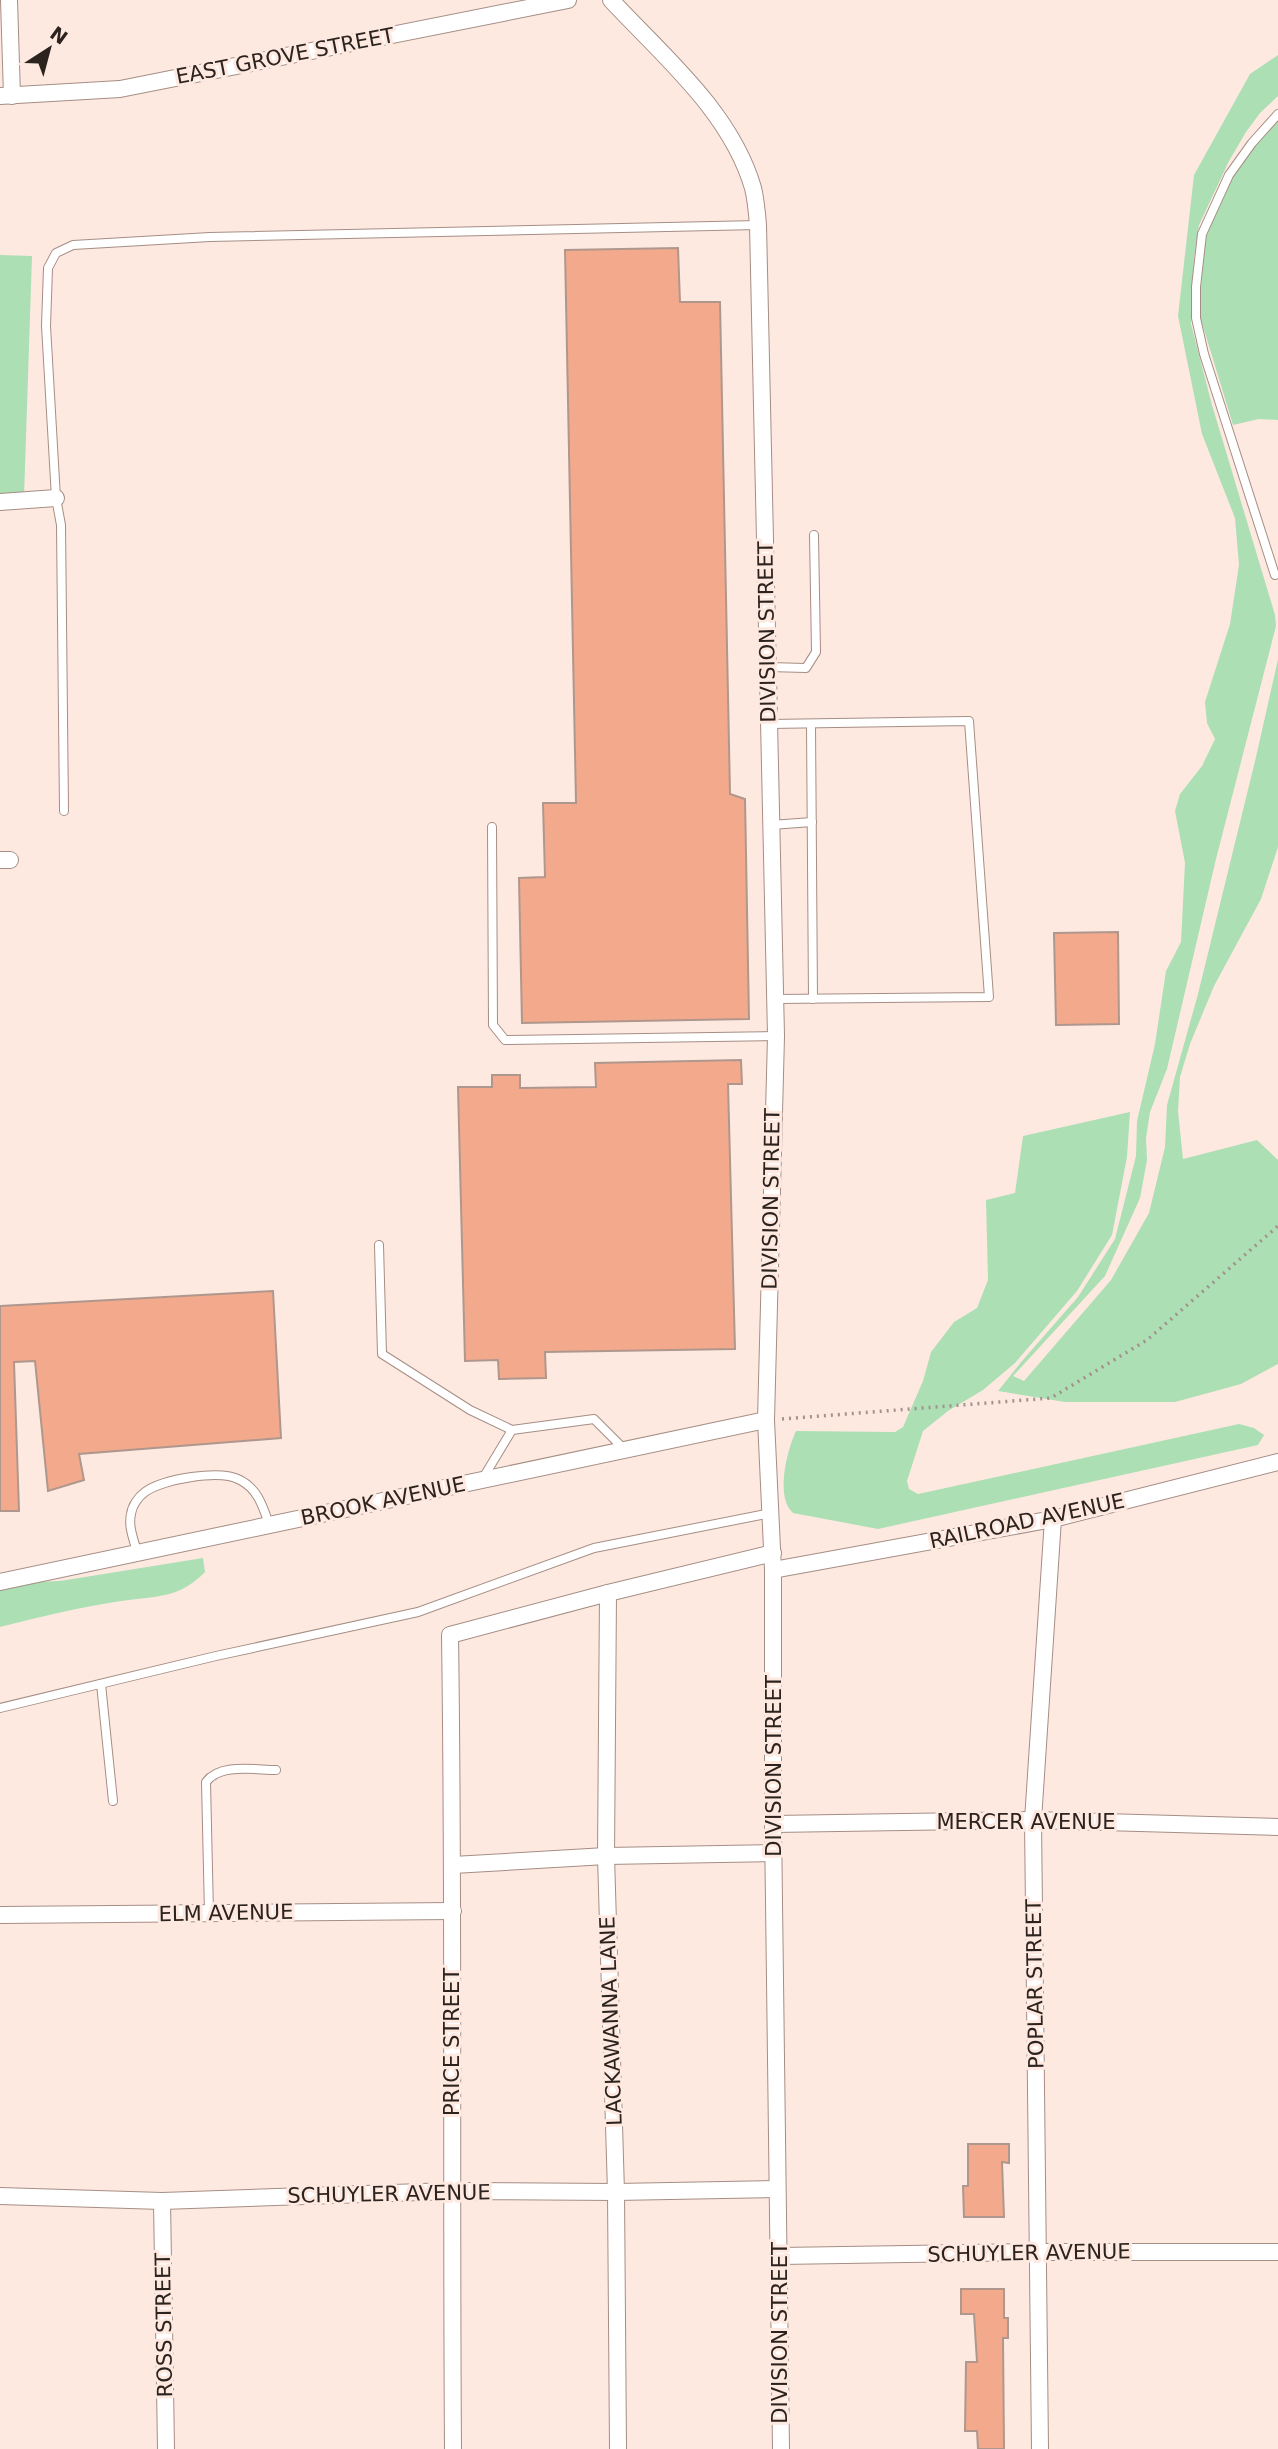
<svg xmlns="http://www.w3.org/2000/svg" width="1278" height="2449" viewBox="0 0 1278 2449" font-family="'DejaVu Sans',sans-serif">
  <style>
    .green { fill: #acdfb4 }
    .building { fill: #f3aa8c; stroke: #af978d; stroke-width: 2 }
    .lines { fill: none; stroke-linecap: round; stroke-linejoin: round }
    .service-casing { stroke: #a58e84; stroke-width: 10 }
    .minor-casing { stroke: #a58e84; stroke-width: 18 }
    .path { stroke: #a2928c; stroke-width: 3.5; stroke-dasharray: 2 5; stroke-linecap: butt }
    .service { stroke: #fff; stroke-width: 8 }
    .minor { stroke: #fff; stroke-width: 16 }
    .labels { text-anchor: middle; dominant-baseline: central; stroke-width: 6; stroke-linejoin: round; paint-order: stroke }
    .street-label { font-size: 21px; fill: #2c221e; stroke: #fee9e1 }
  </style>
  <rect width="100%" height="100%" fill="#fee9e1"/>
  <g class="green">
    <path d="M1278 55V96L1260 113 1246 132 1229 161 1199 225 1194 257 1191 324 1212 405 1275 615 1276 626 1216 859 1167 1069 1150 1112 1146 1138 1147 1160 1140 1198 1105 1276 1013 1376 1024 1381 1111 1280 1149 1213 1165 1147 1167 1105 1198 994 1256 757 1278 659V847L1261 899 1214 986 1190 1044 1180 1077 1178 1111 1183 1159 1257 1140 1278 1160V1364L1241 1384 1175 1402H1065L998 1391 1022 1361 1078 1297 1115 1239 1136 1156 1137 1121 1155 1044 1166 971 1181 942 1185 863 1175 811 1180 794 1202 766 1215 739 1207 723 1205 702 1230 624 1239 565 1235 518 1202 434 1178 316 1194 175 1250 74Z"/>
    <path d="M1278 118V420L1259 419 1233 425 1199 313 1205 237 1236 169 1262 134Z"/>
    <path d="M0 255 32 256 24 497H0Z"/>
    <path d="M1130 1112 1127 1157 1112 1235 1077 1291 1015 1363 983 1390 948 1411 923 1431 907 1481 909 1489 918 1494 1239 1424 1254 1428 1264 1435 1258 1445 878 1529 793 1513C775 1498 787 1450 796 1431L895 1432 903 1427 923 1381 931 1352 954 1322 977 1308 988 1280 986 1200 1015 1193 1023 1136Z"/>
    <path d="M203 1558 205 1572C179 1599 155 1596 121 1601 80 1607 40 1617 0 1627V1589L34 1582 60 1581Z"/>
  </g>
  <g class="building">
    <path d="M678 248 680 302H720L730 794 745 799 749 1019 522 1023 519 878 545 877 543 803H576L565 250Z"/>
    <path d="M1118 932 1119 1024 1056 1025 1054 933Z"/>
    <path d="M741 1060 742 1084H728L735 1349 545 1352 546 1378 499 1379 498 1360 465 1361 458 1087H492V1075H520V1088L596 1087 595 1063Z"/>
    <path d="M273 1291 281 1438 79 1454 84 1480 48 1491 35 1361 14 1362 19 1511H0V1306Z"/>
    <path d="M968 2144H1009V2163L1002 2162 1004 2217H964L963 2186H968Z"/>
    <path d="M961 2289H1004V2318H1008V2338H1003L1004 2449H978L977 2431H965L966 2362H977L974 2314H961Z"/>
  </g>
  <g class="lines">
    <defs>
      <g id="service">
        <path d="M1275 575 1204 354 1196 318V287L1202 234 1229 175 1252 143 1278 114"/>
        <path d="M768 667 806 668 816 652 814 535"/>
        <path d="M769 724 969 721 989 997 775 999"/>
        <path d="M811 724 813 999"/>
        <path d="M64 811 61 525 56 498 46 326 48 268 56 253 73 245 210 237 758 225"/>
        <path d="M771 825 812 822"/>
        <path d="M492 827 493 1025 505 1040 776 1036"/>
        <path d="M379 1245 382 1354 470 1410 512 1430 483 1478"/>
        <path d="M512 1430 594 1419 624 1449"/>
        <path d="M137 1552C134 1540 128 1527 131 1514 132 1506 138 1497 145 1492 163 1479 220 1469 240 1480 258 1489 263 1507 269 1524"/>
        <path d="M101 1684 113 1801"/>
        <path d="M0 1708 216 1656 418 1612 594 1548 771 1513"/>
        <path d="M209 1914 206 1782C220 1763 255 1770 276 1770"/>
      </g>
      <g id="minor">
        <path d="M9 0 12 96"/>
        <path d="M611 0C663 56 731 112 753 188 756 200 757 213 758 225L776 1036 766 1420 773 1570V1824L781 2449"/>
        <path d="M0 96 120 89 568 0"/>
        <path d="M0 502 56 498"/>
        <path d="M0 860H10"/>
        <path d="M773 1570 1053 1519 1278 1462"/>
        <path d="M0 1582 766 1420"/>
        <path d="M608 1593 606 1856 616 2192 618 2449"/>
        <path d="M773 1824 1033 1820 1278 1827"/>
        <path d="M453 1865 606 1856 774 1853"/>
        <path d="M0 1915 453 1911"/>
        <path d="M0 2196 162 2201 451 2191 616 2192 777 2189"/>
        <path d="M162 2201 166 2449"/>
        <path d="M780 2256 1039 2252H1278"/>
        <path d="M453 2449C451 2178 454 1906 450 1635L608 1593 773 1553"/>
        <path d="M1040 2449 1033 1820 1053 1519"/>
      </g>
    </defs>
    <use href="#service" class="service-casing"/>
    <use href="#minor" class="minor-casing"/>
    <path class="path" d="M782 1419 1051 1398 1147 1340 1278 1226"/>
    <use href="#service" class="service"/>
    <use href="#minor" class="minor"/>
  </g>
  <g class="labels">
    <g class="street-label">
      <text transform="translate(285 56) rotate(-11)">EAST GROVE STREET</text>
      <text transform="translate(767 632) rotate(-91)">DIVISION STREET</text>
      <text transform="translate(771 1199) rotate(-89)">DIVISION STREET</text>
      <text transform="translate(383 1501) rotate(-12)">BROOK AVENUE</text>
      <text transform="translate(1027 1521) rotate(-12)">RAILROAD AVENUE</text>
      <text transform="translate(774 1766) rotate(-90)">DIVISION STREET</text>
      <text x="1026" y="1822">MERCER AVENUE</text>
      <text transform="translate(226 1913) rotate(-1)">ELM AVENUE</text>
      <text transform="translate(1035 1984) rotate(-91)">POPLAR STREET</text>
      <text transform="translate(611 2021) rotate(-92)">LACKAWANNA LANE</text>
      <text transform="translate(452 2042) rotate(-90)">PRICE STREET</text>
      <text transform="translate(389 2194) rotate(-1)">SCHUYLER AVENUE</text>
      <text transform="translate(1029 2253) rotate(-1)">SCHUYLER AVENUE</text>
      <text transform="translate(164 2325) rotate(-91)">ROSS STREET</text>
      <text transform="translate(780 2333) rotate(-90)">DIVISION STREET</text>
    </g>
  </g>
  <g transform="translate(49 49) rotate(36)" stroke="#fee9e1" stroke-width="5" paint-order="stroke">
  <path d="M0-5L12 26L0 18L-12 26Z" fill="#2c221e"/>
  <text y="-10" font-size="19" font-weight="bold" text-anchor="middle" fill="#2c221e">N</text>
  </g>
</svg>
